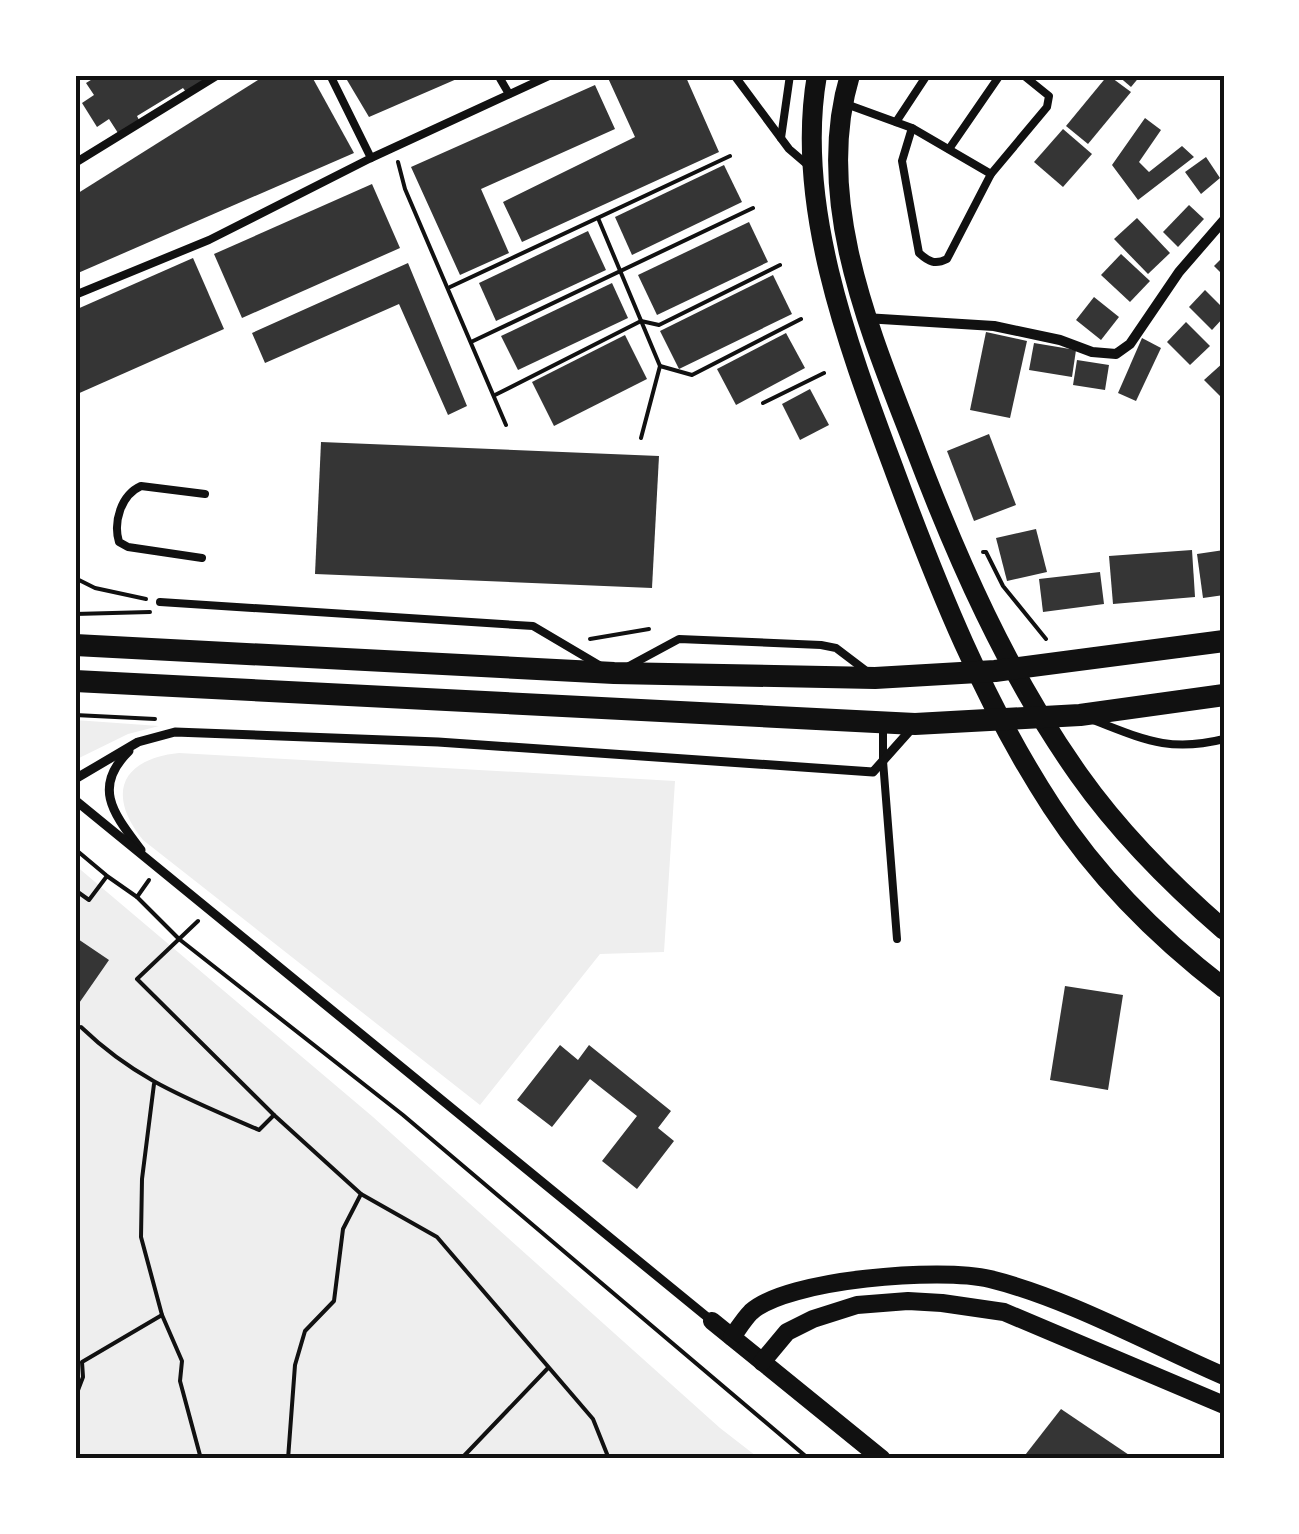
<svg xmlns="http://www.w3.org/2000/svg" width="1299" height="1534" viewBox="0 0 1299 1534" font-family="'DejaVu Sans',sans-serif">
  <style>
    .green { fill: #eee }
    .building { fill: #353535 }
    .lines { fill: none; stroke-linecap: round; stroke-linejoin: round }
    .path { stroke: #111; stroke-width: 4 }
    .service { stroke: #111; stroke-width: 8 }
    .pedestrian { stroke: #111; stroke-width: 9 }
    .minor { stroke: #111; stroke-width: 10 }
    .tertiary { stroke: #111; stroke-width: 18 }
    .secondary { stroke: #111; stroke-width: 20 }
    .primary { stroke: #111; stroke-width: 22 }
    .neatline { fill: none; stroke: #111; stroke-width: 4 }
  </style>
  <rect width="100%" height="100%" fill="#fff"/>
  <g class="green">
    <path d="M75 720 159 726 128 734 75 760Z"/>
    <path d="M179 753 675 781 664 952 600 954 480 1105 143 840C106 794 121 759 179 753Z"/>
    <path d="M75 865 373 1117 720 1428 760 1459H75Z"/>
  </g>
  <g class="building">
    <path d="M99 75H214L186 92 183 88 137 116 139 120 118 133 109 119 97 127 82 103 94 95 86 83Z"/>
    <path d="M266 75H311L354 153 78 273 75 268V195Z"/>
    <path d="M344 75H466L369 117Z"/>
    <path d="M616 75H685L719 152 522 242 503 202 635 137 608 78Z"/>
    <path d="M1108 75 1131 92 1088 144 1066 126Z"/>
    <path d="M1117 75H1141L1131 87Z"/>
    <path d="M595 85 615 129 481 189 509 253 460 275 411 167Z"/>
    <path d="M1145 118 1161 130 1139 162 1149 172 1182 146 1194 157 1138 200 1112 165Z"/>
    <path d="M1063 129 1092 154 1063 187 1034 162Z"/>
    <path d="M1206 157 1220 178 1201 194 1185 172Z"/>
    <path d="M724 165 742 202 632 255 615 217Z"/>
    <path d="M372 184 400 248 242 318 214 254Z"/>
    <path d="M1189 205 1204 219 1178 247 1163 232Z"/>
    <path d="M1137 218 1170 253 1148 274 1114 239Z"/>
    <path d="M749 222 768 262 657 315 638 275Z"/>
    <path d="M588 231 606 270 496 321 479 283Z"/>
    <path d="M1121 254 1150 281 1130 302 1101 275Z"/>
    <path d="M1224 256V276L1214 266Z"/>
    <path d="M193 258 224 329 75 395V310Z"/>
    <path d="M408 263 467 406 448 415 399 304 265 363 252 333Z"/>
    <path d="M773 275 792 314 679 369 660 331Z"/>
    <path d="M612 283 628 318 518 370 501 336Z"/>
    <path d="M1205 290 1224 309V317L1212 330 1189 307Z"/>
    <path d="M1094 297 1119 317 1101 340 1076 320Z"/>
    <path d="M1186 322 1210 346 1190 365 1167 342Z"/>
    <path d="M986 332 1027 341 1010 418 970 410Z"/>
    <path d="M786 333 805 368 736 405 717 369Z"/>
    <path d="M625 335 647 379 554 426 532 382Z"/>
    <path d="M1142 338 1161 348 1136 401 1118 393Z"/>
    <path d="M1034 343 1076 350 1072 377 1029 370Z"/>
    <path d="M1077 360 1109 365 1105 390 1073 385Z"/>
    <path d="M1224 362V400L1204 380Z"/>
    <path d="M810 389 829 425 800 440 782 404Z"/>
    <path d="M989 434 1016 505 974 521 947 451Z"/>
    <path d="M321 442 659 456 652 588 315 574Z"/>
    <path d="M1036 529 1047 572 1007 581 996 538Z"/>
    <path d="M1192 550 1195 597 1113 604 1109 556Z"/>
    <path d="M1224 550V595L1203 598 1197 554Z"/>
    <path d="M1100 572 1104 604 1043 612 1039 579Z"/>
    <path d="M75 937 109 960 75 1009V972L78 968 75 966Z"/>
    <path d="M1065 986 1123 995 1108 1090 1050 1080Z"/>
    <path d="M560 1045 578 1060 589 1045 671 1111 658 1128 674 1141 637 1189 602 1161 637 1116 590 1079 552 1127 517 1100Z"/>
    <path d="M1061 1409 1135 1459H1022Z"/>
  </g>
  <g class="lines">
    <g class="path">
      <path d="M398 162 405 189 506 425"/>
      <path d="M598 218 660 366 641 438"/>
      <path d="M450 287 730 156"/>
      <path d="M471 342 753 208"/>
      <path d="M660 366 692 375 801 319"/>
      <path d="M495 395 641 321 659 325 780 265"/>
      <path d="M763 403 824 373"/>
      <path d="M983 552H986L1003 586 1046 639"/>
      <path d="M75 578 95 588 146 599"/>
      <path d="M75 614 150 612"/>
      <path d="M590 639 649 629"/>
      <path d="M75 715 155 719"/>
      <path d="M75 849 106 875"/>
      <path d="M75 890 89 900 107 876 137 897 149 880"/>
      <path d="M137 897 179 939 403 1115 809 1459"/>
      <path d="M198 921 137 979 274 1115 361 1194 437 1237 593 1419 609 1459"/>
      <path d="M81 1027C137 1081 189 1099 259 1130L274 1115"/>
      <path d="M154 1084 142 1179 141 1237 162 1315 182 1361 180 1381 201 1459"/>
      <path d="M75 1398 83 1377 82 1362 162 1315"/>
      <path d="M288 1459 295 1365 305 1331 334 1301 343 1229 361 1194"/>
      <path d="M461 1459 548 1368"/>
    </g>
    <g class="service">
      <path d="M330 75 371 158 551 75"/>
      <path d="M498 75 509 94"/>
      <path d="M734 75 789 149 810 167"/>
      <path d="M846 104 912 128 991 174"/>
      <path d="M896 122 927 75"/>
      <path d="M912 128 902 161 919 253C929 262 935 265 947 259L991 174 1047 107 1049 96 1023 75"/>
      <path d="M781 138 790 75"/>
      <path d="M949 149 1000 75"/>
      <path d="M75 163 218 75"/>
      <path d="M75 295 209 240 371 158"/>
      <path d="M202 558 128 547 119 542C113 522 121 495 141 486L205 494"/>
      <path d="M160 602 533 626 599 665"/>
      <path d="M629 666 679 639 821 645 836 648 865 670"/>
      <path d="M1093 720C1143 739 1169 753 1224 739"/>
      <path d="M883 726V761L897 939"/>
    </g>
    <g class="pedestrian">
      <path d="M129 751C91 788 115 815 141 850"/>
      <path d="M75 779 138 742 175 732 438 742 873 772 914 726"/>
      <path d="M75 800 712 1321"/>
    </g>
    <path class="minor" d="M865 318 994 326 1060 340 1092 352 1116 354 1130 344 1179 272 1224 220"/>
    <g class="tertiary">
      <path d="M712 1321 882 1459"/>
      <path d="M732 1337C738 1329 744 1319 751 1312 787 1279 942 1267 990 1279 1067 1298 1150 1344 1224 1376"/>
      <path d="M762 1362 787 1332 813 1319 857 1305 908 1301 942 1303 1004 1312 1224 1405"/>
    </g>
    <g class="secondary">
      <path d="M817 75C794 206 850 351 895 472 938 588 984 703 1052 807 1097 876 1159 938 1224 988"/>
      <path d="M850 75C813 198 869 329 913 443 957 559 1007 673 1079 775 1120 833 1171 884 1224 930"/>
    </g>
    <g class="primary">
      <path d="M75 645 614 673 875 678 995 671 1224 641"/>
      <path d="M75 681 915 724 1080 715 1224 695"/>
    </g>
  </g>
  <rect width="1299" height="1534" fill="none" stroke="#ffffff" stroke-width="155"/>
  <rect x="78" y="78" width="1144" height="1378" class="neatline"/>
</svg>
